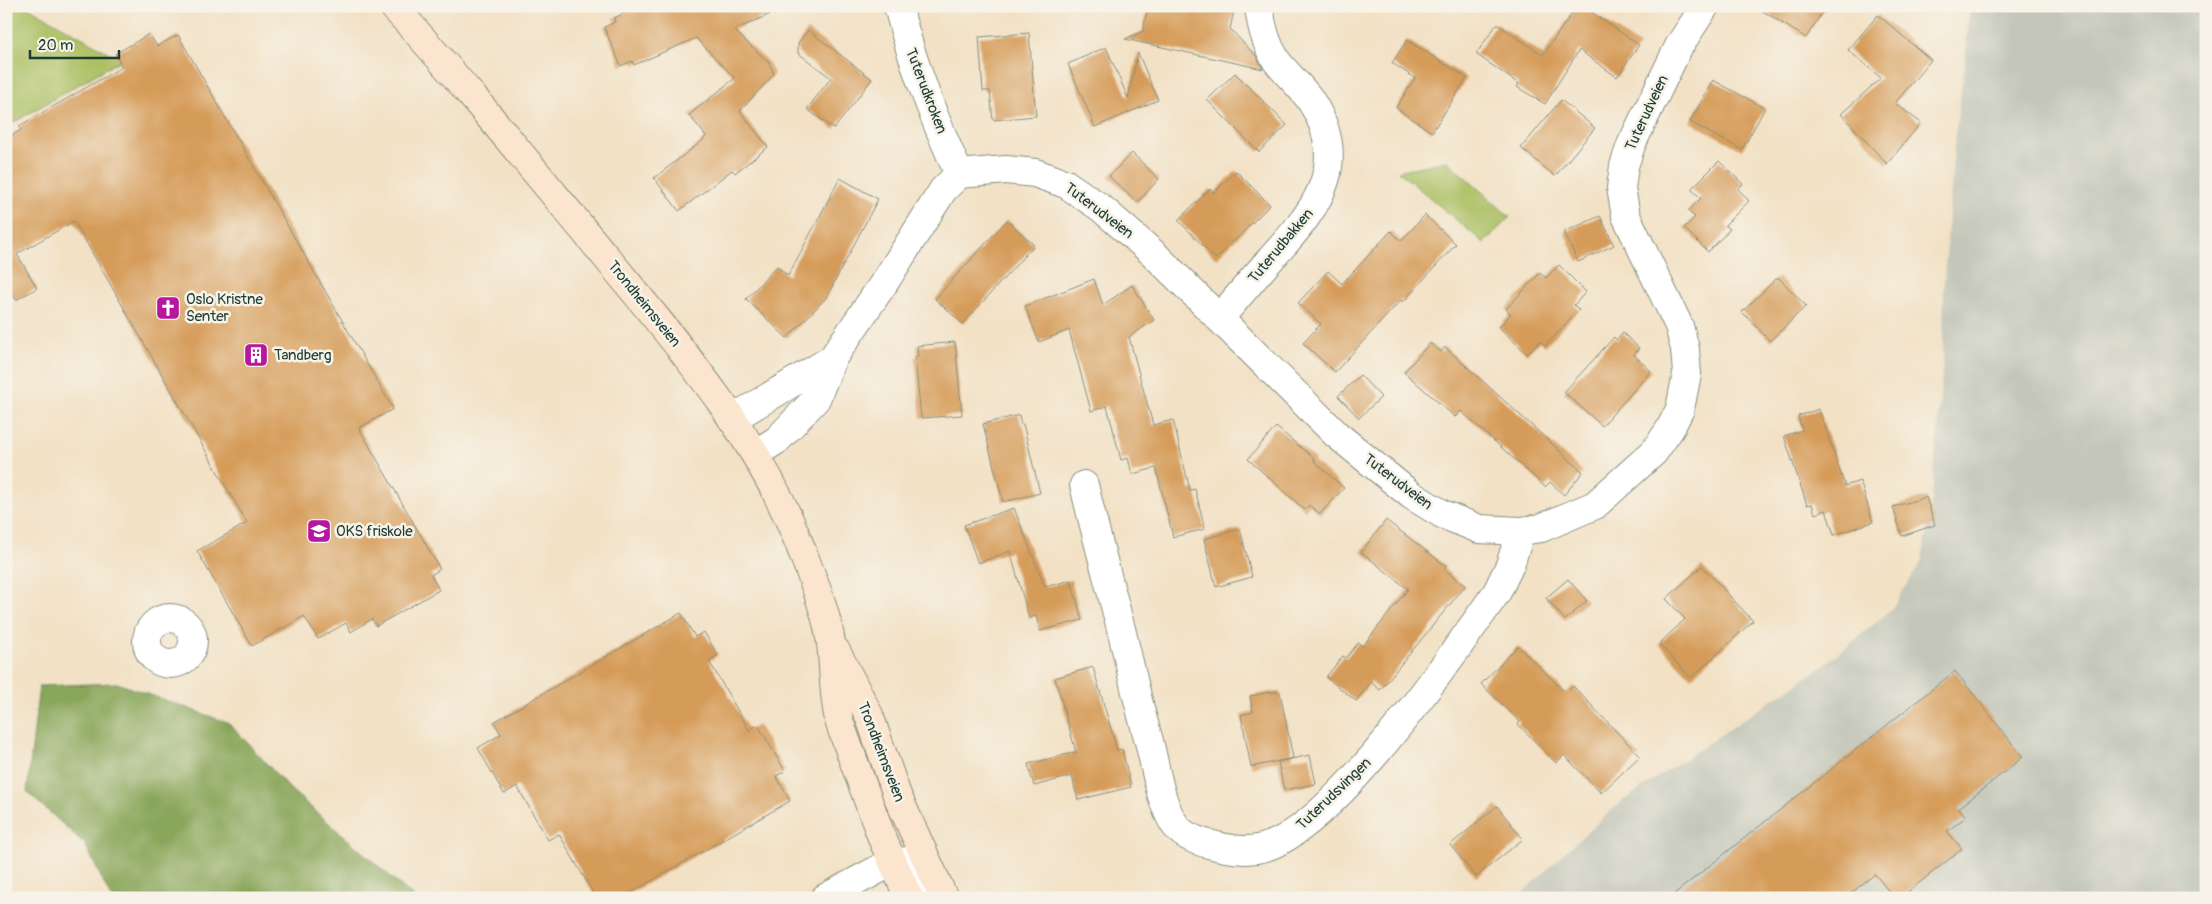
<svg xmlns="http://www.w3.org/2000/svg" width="2212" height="904" viewBox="0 0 2212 904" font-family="Pangolin,sans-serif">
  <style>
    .industrial { fill: #c3c6b9 }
    .green { fill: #acc064; stroke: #667e4c }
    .forest { fill: #89a65a; stroke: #547247 }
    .building { fill: #d59b59 }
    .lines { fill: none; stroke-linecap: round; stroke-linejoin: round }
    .street-casing { stroke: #888f7c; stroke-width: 30 }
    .secondary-casing { stroke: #888f7c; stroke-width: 30 }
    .street { stroke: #fff; stroke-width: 28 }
    .secondary { stroke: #fce5cf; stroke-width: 28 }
    .labels { text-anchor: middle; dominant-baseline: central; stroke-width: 5; stroke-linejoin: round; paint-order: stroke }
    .street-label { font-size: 15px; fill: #1f3d34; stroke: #f7f3e8 }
    .poi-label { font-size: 15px; fill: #1f3d34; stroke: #f7f3e8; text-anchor: start }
  </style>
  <rect width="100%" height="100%" fill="#f7f3e8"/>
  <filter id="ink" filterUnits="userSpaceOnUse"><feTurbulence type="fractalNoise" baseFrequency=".02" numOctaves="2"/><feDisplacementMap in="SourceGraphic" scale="10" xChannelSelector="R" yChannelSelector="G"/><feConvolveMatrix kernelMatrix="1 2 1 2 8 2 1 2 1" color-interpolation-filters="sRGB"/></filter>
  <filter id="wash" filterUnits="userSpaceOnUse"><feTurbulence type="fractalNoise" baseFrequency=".0096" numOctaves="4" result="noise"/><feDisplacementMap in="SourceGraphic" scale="20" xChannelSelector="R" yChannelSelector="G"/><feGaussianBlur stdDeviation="1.12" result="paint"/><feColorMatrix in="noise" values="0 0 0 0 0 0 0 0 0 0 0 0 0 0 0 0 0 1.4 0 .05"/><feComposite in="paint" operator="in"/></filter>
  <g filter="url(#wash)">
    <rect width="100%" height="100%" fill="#f2e1c5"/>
    <path class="industrial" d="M1970 6H2206V898H1518L1567 850 1621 802 1823 666 1891 610 1922 561 1932 499 1943 361 1944 281 1955 134 1965 63Z"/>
    <g class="green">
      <path d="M6 6H26L111 54 124 58 6 127Z"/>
      <path d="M1447 161 1510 217 1484 243 1398 171Z"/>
    </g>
    <path class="forest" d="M117 683 229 723 291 790 415 898H111L85 844 27 792 39 686Z"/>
    <g id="blocks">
      <g class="building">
        <path d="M640 6H789L734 30 769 63 774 74 740 111 768 147 735 173 732 170 679 211 654 178 702 141 706 136 689 115 735 78 696 38 634 65 632 61 621 66 604 27 615 22 614 18Z"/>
        <path d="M1148 6H1213L1234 10 1230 29 1257 57 1263 69 1125 39 1143 31Z"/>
        <path d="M1577 6H1583L1639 45 1617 77 1579 50 1545 104 1517 87 1519 84 1476 54 1497 24 1543 55Z"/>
        <path d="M1755 6H1826L1806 38Z"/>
        <path d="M1878 15 1931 60 1895 103 1921 123 1887 164 1841 114 1881 78 1848 50Z"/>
        <path d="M808 30 872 79 834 129 807 109 831 78 798 53V43Z"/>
        <path d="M1029 33 1036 116 993 120 990 91H983L979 37Z"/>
        <path d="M149 34 157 46 178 35 393 409 359 428 440 569 431 575 439 590 376 626 372 619 351 632 346 623 318 639 304 616 252 646 197 551 247 523 74 221 17 254 37 288 16 300 6 284V138L21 130 19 126 122 67 115 54Z"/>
        <path d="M1407 40 1467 78 1432 132 1396 108 1415 78 1392 63Z"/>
        <path d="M1106 47 1128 98 1138 53 1158 100 1095 127 1068 64Z"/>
        <path d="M1235 73 1287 125 1259 152 1207 100Z"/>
        <path d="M1713 80 1765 108 1742 150 1690 122Z"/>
        <path d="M1561 100 1595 128 1555 176 1521 148Z"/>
        <path d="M1132 153 1159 179 1137 203 1109 176Z"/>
        <path d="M1719 161 1743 184 1738 189 1749 201 1725 225 1730 229 1708 252 1684 228 1695 217 1688 211 1701 198 1691 189Z"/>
        <path d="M1236 171 1270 205 1216 259 1178 220 1210 189 1214 193Z"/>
        <path d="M840 178 878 199 826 298 787 338 746 299 777 266 788 276Z"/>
        <path d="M1425 215 1456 244 1403 302 1401 300 1335 372 1303 343 1321 324 1298 303 1328 271 1342 284 1391 231 1401 241Z"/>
        <path d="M1600 216 1614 245 1578 262 1564 232Z"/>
        <path d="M1007 220 1034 245 963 324 935 299Z"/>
        <path d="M1559 265 1586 292 1574 305 1579 310 1545 346 1540 341 1527 354 1499 327 1511 314 1506 309 1540 273 1546 278Z"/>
        <path d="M1778 277 1806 306 1770 341 1742 312Z"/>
        <path d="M1094 279 1103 305 1132 285 1154 320 1129 337 1153 425 1173 420 1190 490 1195 489 1205 529 1173 537 1156 468 1132 474 1128 458 1121 460 1107 406 1091 411 1069 330 1039 342 1025 306Z"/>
        <path d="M1623 333 1639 348 1634 355 1651 371 1602 426 1564 392 1614 337 1617 340Z"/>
        <path d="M955 342 962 415 921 418 915 357H918L917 346Z"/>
        <path d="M1430 343 1441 352 1445 347 1583 472 1564 495 1550 482 1545 487 1461 411 1455 417 1404 372Z"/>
        <path d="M1360 375 1381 397 1359 418 1338 396Z"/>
        <path d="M1819 409 1845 486 1860 481 1873 522 1834 535 1826 510 1815 514 1812 504 1807 505 1784 436 1802 430 1798 416Z"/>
        <path d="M1019 415 1021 425 1023 424 1040 493 1003 502 983 424Z"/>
        <path d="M1276 427 1315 459 1314 461 1344 488 1320 514 1309 505 1305 510 1248 459Z"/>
        <path d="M1926 497 1935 525 1902 536 1893 507Z"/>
        <path d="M1014 508 1045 587 1071 580 1082 620 1040 631 1036 616 1029 618 1010 551 978 563 964 525Z"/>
        <path d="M1386 520 1446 566 1444 569 1465 586 1380 690 1371 682 1356 701 1326 677 1343 656 1346 658 1358 643 1363 646 1408 589 1361 552Z"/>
        <path d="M1240 529 1252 577 1216 587 1204 539Z"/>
        <path d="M1702 566 1753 621 1691 678 1659 644 1685 619 1666 599Z"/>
        <path d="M1568 579 1587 601 1565 620 1546 598Z"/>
        <path d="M681 613 695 637 704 632 718 655 709 661 749 730 758 725 785 771 776 776 790 801 622 898H596L559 834 548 840 517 786 504 794 478 748 501 734 494 722Z"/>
        <path d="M1518 646 1566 693 1573 686 1640 756 1601 793 1564 755 1556 763 1518 724 1520 722 1481 684Z"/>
        <path d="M1093 667 1117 750 1122 749 1131 787 1078 800 1072 776 1034 786 1028 764 1076 752 1055 678Z"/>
        <path d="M1955 671 2023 757 1959 808 1966 817 1947 831 1962 849 1900 898H1894L1875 874 1845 898H1669Z"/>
        <path d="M1270 692H1280L1293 758 1251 767 1241 715 1253 712 1250 696Z"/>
        <path d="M1310 755 1316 784 1284 790 1278 762Z"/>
        <path d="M1497 806 1523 839 1476 877 1450 845Z"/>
      </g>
    </g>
  </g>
  <g filter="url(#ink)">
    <use href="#blocks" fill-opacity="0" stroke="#888f7c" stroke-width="1"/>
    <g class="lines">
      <defs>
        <g id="street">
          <path d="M898 6C913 66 934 118 959 174"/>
          <path d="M1220 318C1235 300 1251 281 1267 263 1312 214 1354 168 1311 101 1301 86 1286 74 1276 60 1266 44 1261 25 1259 6"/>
          <path d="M732 419 832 359"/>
          <path d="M755 454 777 440 816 399 832 359 886 280 943 190 959 174 1006 170 1035 173 1066 184 1101 208 1154 254 1337 435 1411 495 1442 514 1479 529 1521 531 1541 528 1595 505 1654 452 1670 429 1680 409 1687 374 1685 349 1679 326 1626 216 1621 188 1624 166 1631 145 1679 46 1705 6"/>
          <path d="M1084 485C1095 531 1107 576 1119 621 1129 659 1136 697 1147 734 1156 764 1158 799 1175 825 1184 838 1203 843 1217 846 1229 849 1245 851 1257 849 1328 839 1454 652 1497 592L1510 565 1521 531"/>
          <circle cx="170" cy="641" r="23"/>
          <path d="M825 898 892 862 909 861 928 865 919 883 906 898"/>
        </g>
        <g id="secondary">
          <path d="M393 6C467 87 536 173 606 257 679 346 757 435 799 543 811 575 826 609 831 643 834 670 833 697 840 724L882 838 909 898"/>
          <path d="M836 651 869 715 897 795 944 898"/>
        </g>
      </defs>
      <use href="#street" class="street-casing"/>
      <use href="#secondary" class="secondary-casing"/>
      <use href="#street" class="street"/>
      <use href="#secondary" class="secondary"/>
    </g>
  </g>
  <defs>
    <symbol id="church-square" viewBox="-11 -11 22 22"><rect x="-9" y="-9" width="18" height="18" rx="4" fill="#b5179e" stroke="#f7f3e8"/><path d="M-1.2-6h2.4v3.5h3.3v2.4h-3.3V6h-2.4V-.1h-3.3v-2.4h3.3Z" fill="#fff"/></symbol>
    <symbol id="building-square" viewBox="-11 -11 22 22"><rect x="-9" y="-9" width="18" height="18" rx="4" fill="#b5179e" stroke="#f7f3e8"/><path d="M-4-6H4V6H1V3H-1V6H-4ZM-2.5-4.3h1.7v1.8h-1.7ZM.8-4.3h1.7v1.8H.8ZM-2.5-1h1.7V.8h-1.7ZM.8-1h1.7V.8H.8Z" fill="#fff"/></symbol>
    <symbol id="school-square" viewBox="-11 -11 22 22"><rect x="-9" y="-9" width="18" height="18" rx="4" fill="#b5179e" stroke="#f7f3e8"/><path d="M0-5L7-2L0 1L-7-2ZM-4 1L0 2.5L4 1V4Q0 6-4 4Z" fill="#fff"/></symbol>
  </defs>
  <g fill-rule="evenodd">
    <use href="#church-square" x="154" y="294" width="28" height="28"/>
    <use href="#building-square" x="242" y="341" width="28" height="28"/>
    <use href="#school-square" x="305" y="517" width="28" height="28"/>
  </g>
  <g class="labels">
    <g class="street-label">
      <text transform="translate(926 91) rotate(69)">Tuterudkroken</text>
      <text transform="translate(1647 113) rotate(-65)">Tuterudveien</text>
      <text transform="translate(1099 211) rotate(37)">Tuterudveien</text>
      <text transform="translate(1281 246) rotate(-50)">Tuterudbakken</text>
      <text transform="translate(644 304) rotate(51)">Trondheimsveien</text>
      <text transform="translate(1398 482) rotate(37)">Tuterudveien</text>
      <text transform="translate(881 752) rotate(69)">Trondheimsveien</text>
      <text transform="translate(1334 794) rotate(-44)">Tuterudsvingen</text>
    </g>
    <g class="poi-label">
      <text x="186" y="299">Oslo Kristne<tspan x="186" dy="17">Senter</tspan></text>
      <text x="274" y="355">Tandberg</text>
      <text x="336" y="531">OKS friskole</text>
    </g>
  </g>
  <rect width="2212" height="904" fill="none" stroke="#f7f3e8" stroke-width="25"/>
  <path d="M30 50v8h89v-8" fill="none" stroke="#1f3d34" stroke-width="2.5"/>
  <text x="38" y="50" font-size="15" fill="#1f3d34" stroke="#f7f3e8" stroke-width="4" paint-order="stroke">20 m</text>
</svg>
